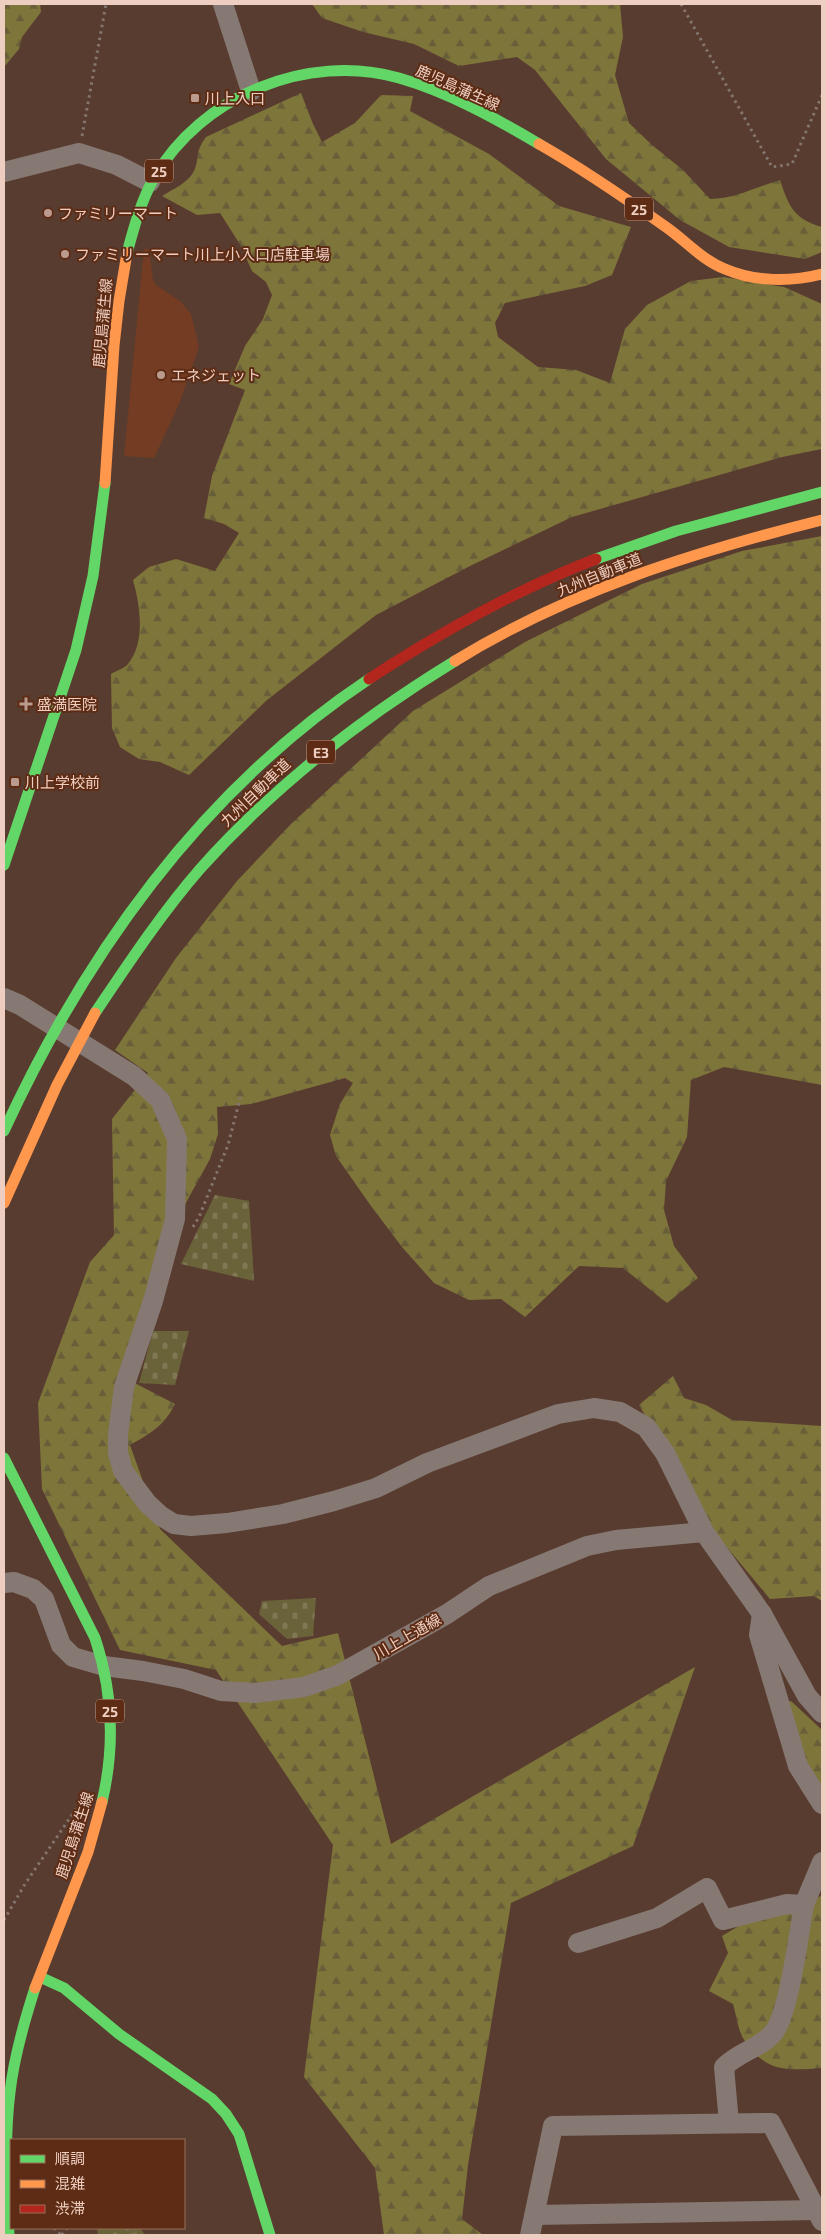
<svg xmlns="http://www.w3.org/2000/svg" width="826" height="2239" viewBox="0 0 826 2239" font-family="'Exo 2','Noto Sans JP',sans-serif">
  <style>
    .built { fill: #733c23 }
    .forest { fill: url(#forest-firs) }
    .cemetery { fill: url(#cemetery-stones) }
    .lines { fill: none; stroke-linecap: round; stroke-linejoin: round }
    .path { stroke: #84756e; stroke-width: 3; stroke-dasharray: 2.5 4; stroke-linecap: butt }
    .street { stroke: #867974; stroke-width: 20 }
    .fast { stroke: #63d668; stroke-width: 11 }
    .slow { stroke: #ff974d; stroke-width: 11 }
    .jam { stroke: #b3261e; stroke-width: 11 }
    .poi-dot { fill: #ba9b8e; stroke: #5e2c14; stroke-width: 2 }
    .labels { text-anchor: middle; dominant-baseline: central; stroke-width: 4; stroke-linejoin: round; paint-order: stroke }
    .shield { fill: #5e2c14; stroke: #c39d8d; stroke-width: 1 }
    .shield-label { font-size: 14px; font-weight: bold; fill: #eecec1 }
    .street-label { font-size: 15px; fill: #eecec1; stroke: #5e2c14 }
    .poi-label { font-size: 15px; fill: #eecec1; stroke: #5e2c14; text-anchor: start }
  </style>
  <defs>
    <pattern id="forest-firs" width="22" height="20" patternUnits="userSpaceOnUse" patternTransform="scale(1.25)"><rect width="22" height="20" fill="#7e753a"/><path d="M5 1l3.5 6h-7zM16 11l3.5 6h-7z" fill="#685f3a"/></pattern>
    <pattern id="cemetery-stones" width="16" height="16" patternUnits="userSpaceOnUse" patternTransform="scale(1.25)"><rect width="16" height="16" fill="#6a6239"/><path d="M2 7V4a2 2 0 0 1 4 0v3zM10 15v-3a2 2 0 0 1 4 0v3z" fill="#807754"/></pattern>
  </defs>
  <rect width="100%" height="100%" fill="#593c30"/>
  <path class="built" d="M144 249H149L153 280 156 285 181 302 191 314 199 347 179 404 154 458 124 456Z"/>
  <g class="forest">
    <path d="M4 4H40L41 12 22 37 19 49 4 67Z"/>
    <path d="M312 4H620L623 37 615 75 629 123 652 145 683 170 710 199C735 199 756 187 780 180 789 207 794 219 822 227V252L805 259 729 247 680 220 606 159 535 70 517 57 459 66 414 44 363 32 322 18Z"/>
    <path d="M301 93 313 124 322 142 355 123 381 95 413 96 410 111 489 154 559 206 631 227 612 275 585 286 505 303 495 323 498 337 538 367 576 370 610 383 625 329 647 305 691 281 723 277 784 287 822 304V449L782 457 572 517 470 566 376 615 267 700 189 775 160 762 139 759 120 747 112 728 111 674C116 671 125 668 128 664 146 642 140 605 133 580L149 567 176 559 215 571 239 533 224 524 204 518 212 476 245 390 229 384 245 346 263 319 272 295 266 282 252 271 241 246 220 213 197 215 162 196C173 189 188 183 194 171 200 158 194 153 206 137Z"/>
    <path d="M822 536V1085L724 1067 691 1080 687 1137 666 1181 664 1210 674 1246 698 1278 667 1303 623 1268 579 1266 525 1317 501 1299 469 1300 434 1283 402 1247 371 1206 336 1156 330 1135 340 1104 353 1083 345 1078 251 1104 217 1107 218 1134 210 1159 155 1259 127 1379 175 1404C164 1426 151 1433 130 1445L160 1529 282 1646 338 1633 391 1844 695 1667 633 1846 511 1903 468 2165 462 2219 483 2235H384L375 2168 304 2077 333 1845 216 1670 120 1650 42 1489 38 1403 90 1262 114 1235 112 1119 148 1073 115 1050 176 958 237 881 290 825 413 711 525 642 642 584 742 551Z"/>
    <path d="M673 1376 684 1398 706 1405 732 1420 822 1426V1601L814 1596 770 1599 710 1527 639 1405Z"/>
    <path d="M791 1701 822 1730V1797L803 1765 785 1702Z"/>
    <path d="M822 1895V2068C786 2071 764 2072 743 2038 738 2029 736 2014 733 2004L709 1991 728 1953 722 1936 759 1914 807 1904Z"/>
  </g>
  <g class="cemetery">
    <path d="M215 1195 249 1201 254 1281 181 1264Z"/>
    <path d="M153 1331H189L175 1385 139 1383Z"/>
    <path d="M316 1598 313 1636 287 1639 259 1614 262 1601Z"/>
    <path d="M97 2228H140L145 2235H98Z"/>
  </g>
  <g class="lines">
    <g class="path">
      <path d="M681 4 772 167 792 164 822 95"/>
      <path d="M82 136 106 4"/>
      <path d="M193 1227 199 1217 228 1145 241 1095"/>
      <path d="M4 1920 25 1884 78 1806"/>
      <path d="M54 2228 61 2235"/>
      <path d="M127 2228 131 2235"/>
      <path d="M62 2235 67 2228"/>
    </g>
    <g class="street">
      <path d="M223 4 251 91"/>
      <path d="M4 172 79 153 117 165 150 182"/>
      <path d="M4 998 20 1005 134 1076 160 1100 177 1139 175 1219 153 1301 124 1387 118 1435V1453L123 1471 147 1503 161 1516 174 1524 191 1526 227 1523 283 1514 334 1501 376 1488 427 1463 558 1414 594 1408 620 1412 646 1427 665 1453 704 1532 762 1614 807 1696 822 1713"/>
      <path d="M4 1583 14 1582 33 1589 44 1599 61 1645 73 1657 104 1666 143 1671 184 1679 221 1691 255 1693 304 1687 338 1675 447 1614 489 1586 587 1546 616 1540 704 1532"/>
      <path d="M762 1614 759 1635 787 1729 798 1766 822 1804"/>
      <path d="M578 1943 657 1918 707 1888 723 1920 787 1904 804 1905 822 1862"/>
      <path d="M729 2123 724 2067C738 2052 763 2047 774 2032 789 2012 799 1933 804 1905"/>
      <path d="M535 2215 816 2210"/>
      <path d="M530 2235 553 2126 771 2123 822 2221"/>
    </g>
    <g class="fast">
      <path d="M127 253C134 227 141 201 154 178 201 96 307 52 399 78 448 92 495 118 539 144"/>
      <path d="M596 559 676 531 822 492"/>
      <path d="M4 865 76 650 93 576 105 483"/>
      <path d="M95 1013C128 964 161 914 200 869 274 786 360 719 455 661"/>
      <path d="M4 1131C87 951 202 790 369 679"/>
      <path d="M4 1458 95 1638C113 1692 115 1747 102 1802"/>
      <path d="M40 1977 64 1988 119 2034 212 2099 226 2114 239 2134 270 2235"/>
      <path d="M9 2235C7 2188 4 2140 10 2092 14 2057 24 2022 35 1988"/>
    </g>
    <g class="slow">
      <path d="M539 144C583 169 625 198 666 227 686 241 702 260 725 269 755 282 791 282 822 274"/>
      <path d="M105 483 114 346 119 301 127 253"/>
      <path d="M455 661C568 591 694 552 822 520"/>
      <path d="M4 1203 57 1085 95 1013"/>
      <path d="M35 1988 88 1852 102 1802"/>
    </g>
    <path class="jam" d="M369 679C441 632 515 590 596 559"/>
  </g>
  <g class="poi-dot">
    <rect x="190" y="93" width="10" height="10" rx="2.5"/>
    <circle cx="48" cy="213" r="5"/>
    <circle cx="65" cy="254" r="5"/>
    <circle cx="161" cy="375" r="5"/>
    <path d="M23.5 696.5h5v5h5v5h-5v5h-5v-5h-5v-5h5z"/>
    <rect x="10" y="777" width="10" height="10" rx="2.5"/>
  </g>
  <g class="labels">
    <g class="shield">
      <rect x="145" y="159.5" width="28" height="23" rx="4"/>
      <rect x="625" y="197.5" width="28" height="23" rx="4"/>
      <rect x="307" y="740.5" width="28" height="23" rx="4"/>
      <rect x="96" y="1699.5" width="28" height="23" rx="4"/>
    </g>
    <g class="shield-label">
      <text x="159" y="171">25</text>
      <text x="639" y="209">25</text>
      <text x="321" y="752">E3</text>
      <text x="110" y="1711">25</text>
    </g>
    <g class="street-label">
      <text transform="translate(458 87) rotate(24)">鹿児島蒲生線</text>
      <text transform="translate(102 323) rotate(-85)">鹿児島蒲生線</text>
      <text transform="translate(599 574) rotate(-22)">九州自動車道</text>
      <text transform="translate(255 792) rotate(-44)">九州自動車道</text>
      <text transform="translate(407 1636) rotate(-30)">川上上通線</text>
      <text transform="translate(74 1835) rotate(-72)">鹿児島蒲生線</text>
    </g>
    <g class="poi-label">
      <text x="205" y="98">川上入口</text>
      <text x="58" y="213">ファミリーマート</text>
      <text x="75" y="254">ファミリーマート川上小入口店駐車場</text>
      <text x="171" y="375">エネジェット</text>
      <text x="37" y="704">盛満医院</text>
      <text x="25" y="782">川上学校前</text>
    </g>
  </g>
  <rect width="826" height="2239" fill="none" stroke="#eecec1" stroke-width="10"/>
  <rect x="10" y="2139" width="175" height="90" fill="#5e2c14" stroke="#986d59"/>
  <rect x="20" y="2155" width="25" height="8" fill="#63d668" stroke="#986d59"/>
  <text x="55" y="2164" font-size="15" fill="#eecec1">順調</text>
  <rect x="20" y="2180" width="25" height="8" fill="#ff974d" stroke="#986d59"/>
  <text x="55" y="2189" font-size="15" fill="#eecec1">混雑</text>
  <rect x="20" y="2205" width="25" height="8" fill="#b3261e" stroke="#986d59"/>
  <text x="55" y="2214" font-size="15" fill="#eecec1">渋滞</text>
</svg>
